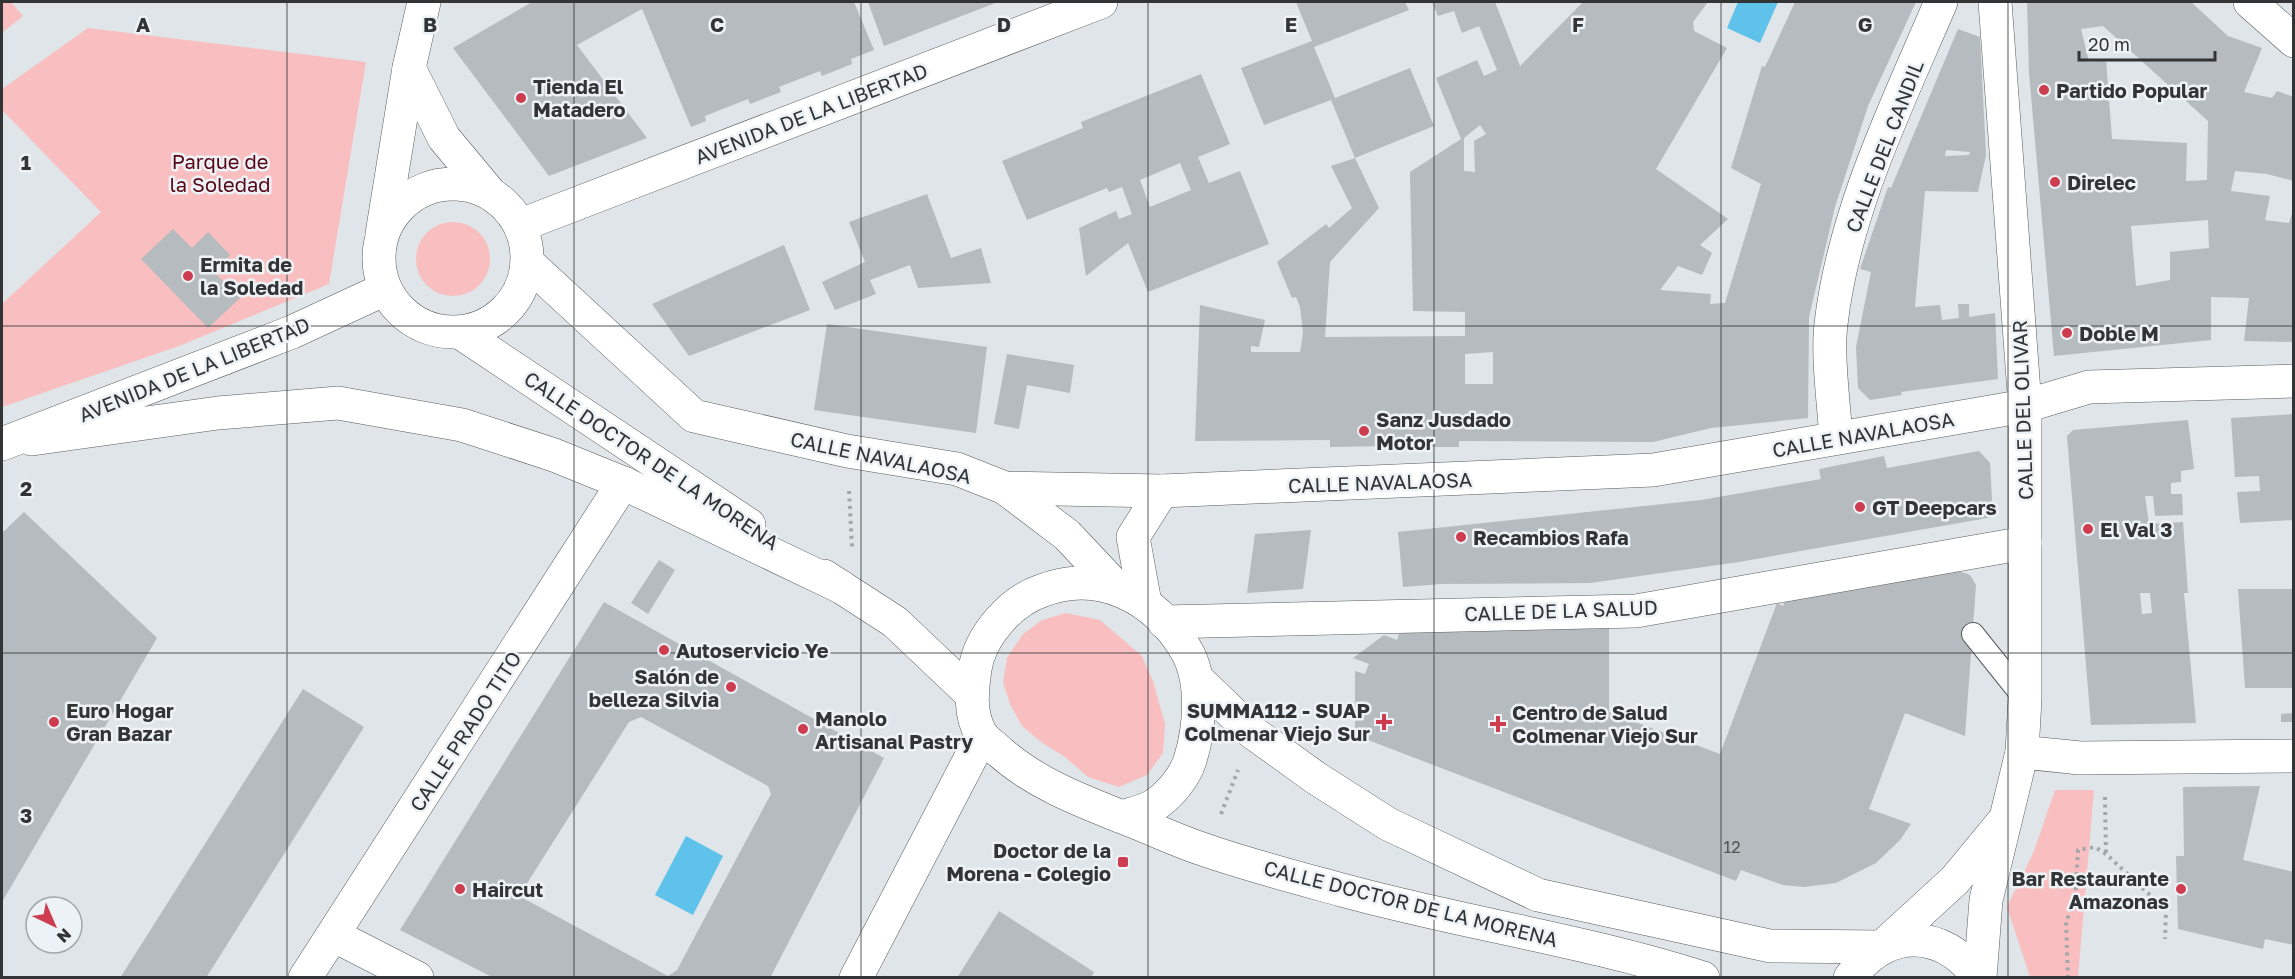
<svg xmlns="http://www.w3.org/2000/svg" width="2295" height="979" viewBox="0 0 2295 979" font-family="'Golos Text',sans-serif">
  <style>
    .green { fill: #f9bfc0 }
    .water { fill: #5ec2eb }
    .building { fill: #b5bbbe; fill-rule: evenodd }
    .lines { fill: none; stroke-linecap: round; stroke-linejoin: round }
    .lane-casing { stroke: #575c5e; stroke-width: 24 }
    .street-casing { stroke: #575c5e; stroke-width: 34 }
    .secondary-casing { stroke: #575c5e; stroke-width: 34 }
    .path { stroke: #a3a7aa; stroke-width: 4; stroke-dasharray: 3 4.5; stroke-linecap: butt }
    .lane { stroke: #fff; stroke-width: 22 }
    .street { stroke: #fff; stroke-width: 33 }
    .secondary { stroke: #fff; stroke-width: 33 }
    .grid { fill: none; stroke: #323435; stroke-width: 1.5; stroke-opacity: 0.55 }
    .poi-dot { fill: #cd3d4f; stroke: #ecf2f5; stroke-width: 2 }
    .labels { text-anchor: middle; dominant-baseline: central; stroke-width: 5; stroke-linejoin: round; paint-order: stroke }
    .number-label { font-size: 16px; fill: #535657 }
    .poi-label { font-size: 20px; font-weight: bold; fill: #323435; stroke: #ecf2f5; text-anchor: start }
    .street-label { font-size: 20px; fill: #323435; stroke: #ecf2f5 }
    .park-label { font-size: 20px; fill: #580516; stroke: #ecf2f5 }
    .grid-label { font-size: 20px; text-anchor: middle; font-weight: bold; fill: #323435; stroke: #ecf2f5; stroke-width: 5; stroke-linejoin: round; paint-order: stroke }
  </style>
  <rect width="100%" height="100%" fill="#dfe5e8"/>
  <g class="green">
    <path d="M2 2H11L23 16 2 33Z"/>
    <path d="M88 28 366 62 329 284 179 346 2 407V304L101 212 2 110V89Z"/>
    <circle cx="453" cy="259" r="37"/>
    <path d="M1066 613 1100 620 1142 656 1153 681 1165 724 1163 753 1147 775 1119 787 1088 777 1065 757 1041 742 1022 726 1010 704 1003 682 1007 658 1023 634 1042 620Z"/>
    <path d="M2055 790H2094L2078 977H2030L2007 907 2034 851Z"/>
  </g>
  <g class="water">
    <path d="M1738 2H1778L1760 43 1727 28Z"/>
    <path d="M686 836 723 856 693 915 655 895Z"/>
  </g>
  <g class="building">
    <path d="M532 2H854L874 50 851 59 852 64 822 76 820 71 779 87 781 92 750 104 748 99 705 116 706 121 691 127 642 9 577 45 647 138 549 176 453 48Z"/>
    <path d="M868 2H998L884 46Z"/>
    <path d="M1296 2H1405L1409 10 1314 47 1335 98 1410 68 1434 126 1355 158 1379 208 1330 262 1325 337 1465 336V312L1413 311 1410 172 1461 139 1436 78 1477 60 1484 76 1497 70 1479 26 1462 33 1454 11 1438 16 1432 2H1495L1520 66 1583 2H1708L1693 22 1694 31 1727 48 1656 169 1728 219 1700 245 1712 253 1702 275 1678 266 1660 290 1711 294 1710 304 1725 303 1761 184 1731 168 1762 66 1765 67 1795 2H1916L1868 106 1835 207 1809 317 1808 418 1711 428 1653 442 1459 441V447H1400V440L1390 441V446L1330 447V440L1195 441 1200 305 1265 320 1259 347 1251 346V352H1300L1303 333 1300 307 1296 297 1292 298 1277 262 1326 224 1329 228 1352 208 1331 166 1355 158 1331 100 1264 125 1241 68 1312 41ZM1480 125 1486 134 1474 141 1475 172 1464 171V138ZM1493 352V384H1465V354Z"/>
    <path d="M2027 2H2191L2228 36 2262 48 2244 92 2272 98 2277 91 2294 97V181L2267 174 2235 171 2231 191 2270 196 2265 220 2289 223 2294 207V342L2244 341 2249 298 2211 297V340L2054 356 2029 73ZM2103 26 2208 121 2207 180 2186 181 2187 143 2112 139 2106 59 2089 62 2081 29ZM2208 220 2209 248 2170 252V280L2136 286 2131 226Z"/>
    <path d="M1958 29 1980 37 1986 155 1978 192 1925 191 1915 307 1940 305 1942 320 1959 318 1958 304H1969V317L1995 313 1998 379 1901 392 1902 395 1870 400 1858 388 1856 347 1871 272 1860 269 1888 187 1891 188ZM1946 150 1970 152 1969 155 1945 156Z"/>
    <path d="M1201 74 1230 144 1198 157 1209 183 1240 171 1269 244 1148 292 1128 243 1086 276 1079 228 1116 211 1119 219 1132 214 1122 187 1109 192 1107 188 1027 220 1002 161 1083 128 1081 122ZM1180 163 1191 190 1150 207 1140 180Z"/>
    <path d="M927 194 951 258 981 248 991 283 918 288 910 265 870 280 876 294 835 310 822 282 865 262 849 222Z"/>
    <path d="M173 229 192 248 208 232 230 255 215 273 240 298 208 328 141 259Z"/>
    <path d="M784 245 810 310 689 356 652 304Z"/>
    <path d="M827 324 987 347 976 433 814 410Z"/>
    <path d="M1007 354 1074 365 1070 393 1027 385 1019 429 994 424Z"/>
    <path d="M2294 414V520L2240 523 2237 492 2260 491 2259 476 2235 477 2231 418Z"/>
    <path d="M2188 420 2194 469 2181 471V482L2171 483V494H2182L2183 515 2155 516 2153 496H2145L2149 524 2183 522 2188 593H2184L2196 723 2091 725 2067 436 2073 430ZM2140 593H2150L2152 613 2142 614Z"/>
    <path d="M1979 451 1990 463 1993 517 1739 562 1590 583 1441 584 1403 587 1398 532 1701 500 1821 479 1819 469 1884 456 1887 468Z"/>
    <path d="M24 512 157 638 2 902V533Z"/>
    <path d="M1311 530 1303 589 1247 593 1255 534Z"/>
    <path d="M659 560 675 570 648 614 631 603Z"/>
    <path d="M1959 571 1970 575 1976 585 1965 736 1905 713 1869 809 1911 824 1900 840 1876 863 1836 883 1804 887 1783 885 1741 870 1736 881 1355 735V671L1365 674 1369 664 1353 658 1384 635 1397 640 1402 625 1609 626V712L1720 754 1777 603 1783 606 1786 598Z"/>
    <path d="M2238 589H2294V688H2245Z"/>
    <path d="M604 602 884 758 770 978H494L400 930ZM641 717 768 786 771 794 677 970 668 976 519 896 629 722Z"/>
    <path d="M303 689 364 727 206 978H120Z"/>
    <path d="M2294 713V722H2281V714Z"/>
    <path d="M2260 786 2243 860 2294 872V945L2265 939 2263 949 2178 929 2176 856H2184L2183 787Z"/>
    <path d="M999 911 1094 972 1091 978H957Z"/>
  </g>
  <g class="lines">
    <defs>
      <path id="lane" d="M1973 634 2025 699"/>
      <g id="street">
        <path d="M2250 2 2294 41"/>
        <path d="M409 68 444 138 489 192"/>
        <path d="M382 234 409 68 424 2"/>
        <path d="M528 263 694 416 847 451 957 469 1005 488 1162 491 1653 470 2025 406 2089 387 2294 381"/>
        <path d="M461 333 749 525"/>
        <path d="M1836 438C1834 406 1827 355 1831 324 1844 211 1897 105 1941 2"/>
        <path d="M32 439 218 413 338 403 462 425 554 455 623 483 841 587"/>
        <path d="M1005 488 1067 535 1116 587"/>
        <path d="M824 576 895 622 972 695"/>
        <path d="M1145 603 1133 537 1162 491"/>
        <path d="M1164 622 1636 611 2025 543"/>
        <path d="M1197 679 1252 732 1316 778 1388 824 1538 895 1770 946 1882 947"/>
        <path d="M2022 752 2080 758 2294 756"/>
        <path d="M1122 817C1131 814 1144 811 1153 806 1168 797 1185 777 1190 760 1200 729 1204 680 1186 650 1156 598 1100 568 1041 591 1010 602 980 636 975 669 972 690 969 714 981 734 985 741 994 746 1000 752 1035 783 1079 800 1122 817 1151 828 1179 842 1208 851 1252 866 1298 878 1342 890 1462 923 1585 940 1703 978"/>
        <path d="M333 935 417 978"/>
        <path d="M305 978 623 483"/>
        <path d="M856 978 982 736"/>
      </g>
      <g id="secondary">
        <circle cx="453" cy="258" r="74"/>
        <path d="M521 225 1101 2"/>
        <path d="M2 444 292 332 385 289"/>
        <path d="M1882 947 1955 880 2002 823"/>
        <path d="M1850 978C1887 927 1942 928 1979 978"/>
        <path d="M1980 978 1986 900 2022 752 2025 699V406L1995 2"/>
      </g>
    </defs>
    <use href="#lane" class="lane-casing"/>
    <use href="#street" class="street-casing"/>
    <use href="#secondary" class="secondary-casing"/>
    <g class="path">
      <path d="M849 491 852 547"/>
      <path d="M2105 797 2106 854"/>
      <path d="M1221 814 1238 770"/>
      <path d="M2068 978 2066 921 2075 903 2078 850 2095 847 2106 854 2166 910 2165 939"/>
    </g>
    <use href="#lane" class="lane"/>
    <use href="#street" class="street"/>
    <use href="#secondary" class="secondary"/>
  </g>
  <path class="grid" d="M287 2V978M574 2V978M861 2V978M1148 2V978M1434 2V978M1721 2V978M2008 2V978M2 326H2294M2 653H2294"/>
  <g class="poi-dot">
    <circle cx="2044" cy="90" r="6"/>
    <circle cx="521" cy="98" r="6"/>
    <circle cx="2055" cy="182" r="6"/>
    <circle cx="188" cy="276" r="6"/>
    <circle cx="2067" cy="333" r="6"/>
    <circle cx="1364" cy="431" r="6"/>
    <circle cx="1860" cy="507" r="6"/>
    <circle cx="2088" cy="529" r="6"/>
    <circle cx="1461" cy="537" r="6"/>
    <circle cx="664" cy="650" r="6"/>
    <circle cx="731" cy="687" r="6"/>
    <circle cx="54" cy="722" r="6"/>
    <path d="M1381 713h6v6h6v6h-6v6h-6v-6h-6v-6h6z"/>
    <path d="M1495 715h6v6h6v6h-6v6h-6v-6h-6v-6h6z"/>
    <circle cx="803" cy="729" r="6"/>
    <rect x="1117" y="856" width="12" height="12" rx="3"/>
    <circle cx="460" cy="889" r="6"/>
    <circle cx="2181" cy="889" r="6"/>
  </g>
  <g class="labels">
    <g class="number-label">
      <text x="1732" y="847">12</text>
    </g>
    <g class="poi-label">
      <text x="533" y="86">Tienda El<tspan x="533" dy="23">Matadero</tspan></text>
      <text x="2056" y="90">Partido Popular</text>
      <text x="2067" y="182">Direlec</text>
      <text x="200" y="264">Ermita de<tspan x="200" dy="23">la Soledad</tspan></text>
      <text x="2079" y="333">Doble M</text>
      <text x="1376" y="419">Sanz Jusdado<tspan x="1376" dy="23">Motor</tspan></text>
      <text x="1872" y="507">GT Deepcars</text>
      <text x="2100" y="529">El Val 3</text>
      <text x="1473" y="537">Recambios Rafa</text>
      <text x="676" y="650">Autoservicio Ye</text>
      <text x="719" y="676" text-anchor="end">Salón de<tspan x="719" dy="23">belleza Silvia</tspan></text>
      <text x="66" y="710">Euro Hogar<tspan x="66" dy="23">Gran Bazar</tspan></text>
      <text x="1370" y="710" text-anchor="end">SUMMA112 - SUAP<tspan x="1370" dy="23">Colmenar Viejo Sur</tspan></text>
      <text x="1512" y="712">Centro de Salud<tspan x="1512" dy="23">Colmenar Viejo Sur</tspan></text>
      <text x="815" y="718">Manolo<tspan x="815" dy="23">Artisanal Pastry</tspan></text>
      <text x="1111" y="850" text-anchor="end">Doctor de la<tspan x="1111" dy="23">Morena - Colegio</tspan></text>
      <text x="2169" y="878" text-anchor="end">Bar Restaurante<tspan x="2169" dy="23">Amazonas</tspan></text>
      <text x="472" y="889">Haircut</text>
    </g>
    <g class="street-label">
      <text transform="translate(811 113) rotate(-21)">AVENIDA DE LA LIBERTAD</text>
      <text transform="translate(1884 146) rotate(-69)">CALLE DEL CANDIL</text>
      <text transform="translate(194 369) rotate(-22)">AVENIDA DE LA LIBERTAD</text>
      <text transform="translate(2022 410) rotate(-92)">CALLE DEL OLIVAR</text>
      <text transform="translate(1863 434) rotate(-10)">CALLE NAVALAOSA</text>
      <text transform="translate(881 457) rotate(12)">CALLE NAVALAOSA</text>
      <text transform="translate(652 460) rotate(34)">CALLE DOCTOR DE LA MORENA</text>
      <text transform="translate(1380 482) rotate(-2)">CALLE NAVALAOSA</text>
      <text transform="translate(1561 610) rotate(-2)">CALLE DE LA SALUD</text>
      <text transform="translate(465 731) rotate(-57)">CALLE PRADO TITO</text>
      <text transform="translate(1411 903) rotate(14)">CALLE DOCTOR DE LA MORENA</text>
    </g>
    <g class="park-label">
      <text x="220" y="161">Parque de<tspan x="220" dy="23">la Soledad</tspan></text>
    </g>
  </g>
  <g class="grid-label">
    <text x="143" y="32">A</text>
    <text x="430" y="32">B</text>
    <text x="717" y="32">C</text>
    <text x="1004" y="32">D</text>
    <text x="1291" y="32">E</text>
    <text x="1578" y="32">F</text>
    <text x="1865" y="32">G</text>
    <text x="26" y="170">1</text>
    <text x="26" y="496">2</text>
    <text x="26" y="823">3</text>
  </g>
  <rect width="2295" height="979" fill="none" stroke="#323435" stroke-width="6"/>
  <g transform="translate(54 925) rotate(136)"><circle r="28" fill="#ecf2f5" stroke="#a2a6a8" stroke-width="1.5"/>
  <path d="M0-4.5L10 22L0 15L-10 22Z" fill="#cd3d4f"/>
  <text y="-9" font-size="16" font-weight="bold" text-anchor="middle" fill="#323435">N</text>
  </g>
  <path d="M2079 51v9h136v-9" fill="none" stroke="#323435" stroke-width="3"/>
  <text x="2088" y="51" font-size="18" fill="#323435" stroke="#ecf2f5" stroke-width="4.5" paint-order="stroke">20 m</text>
</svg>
